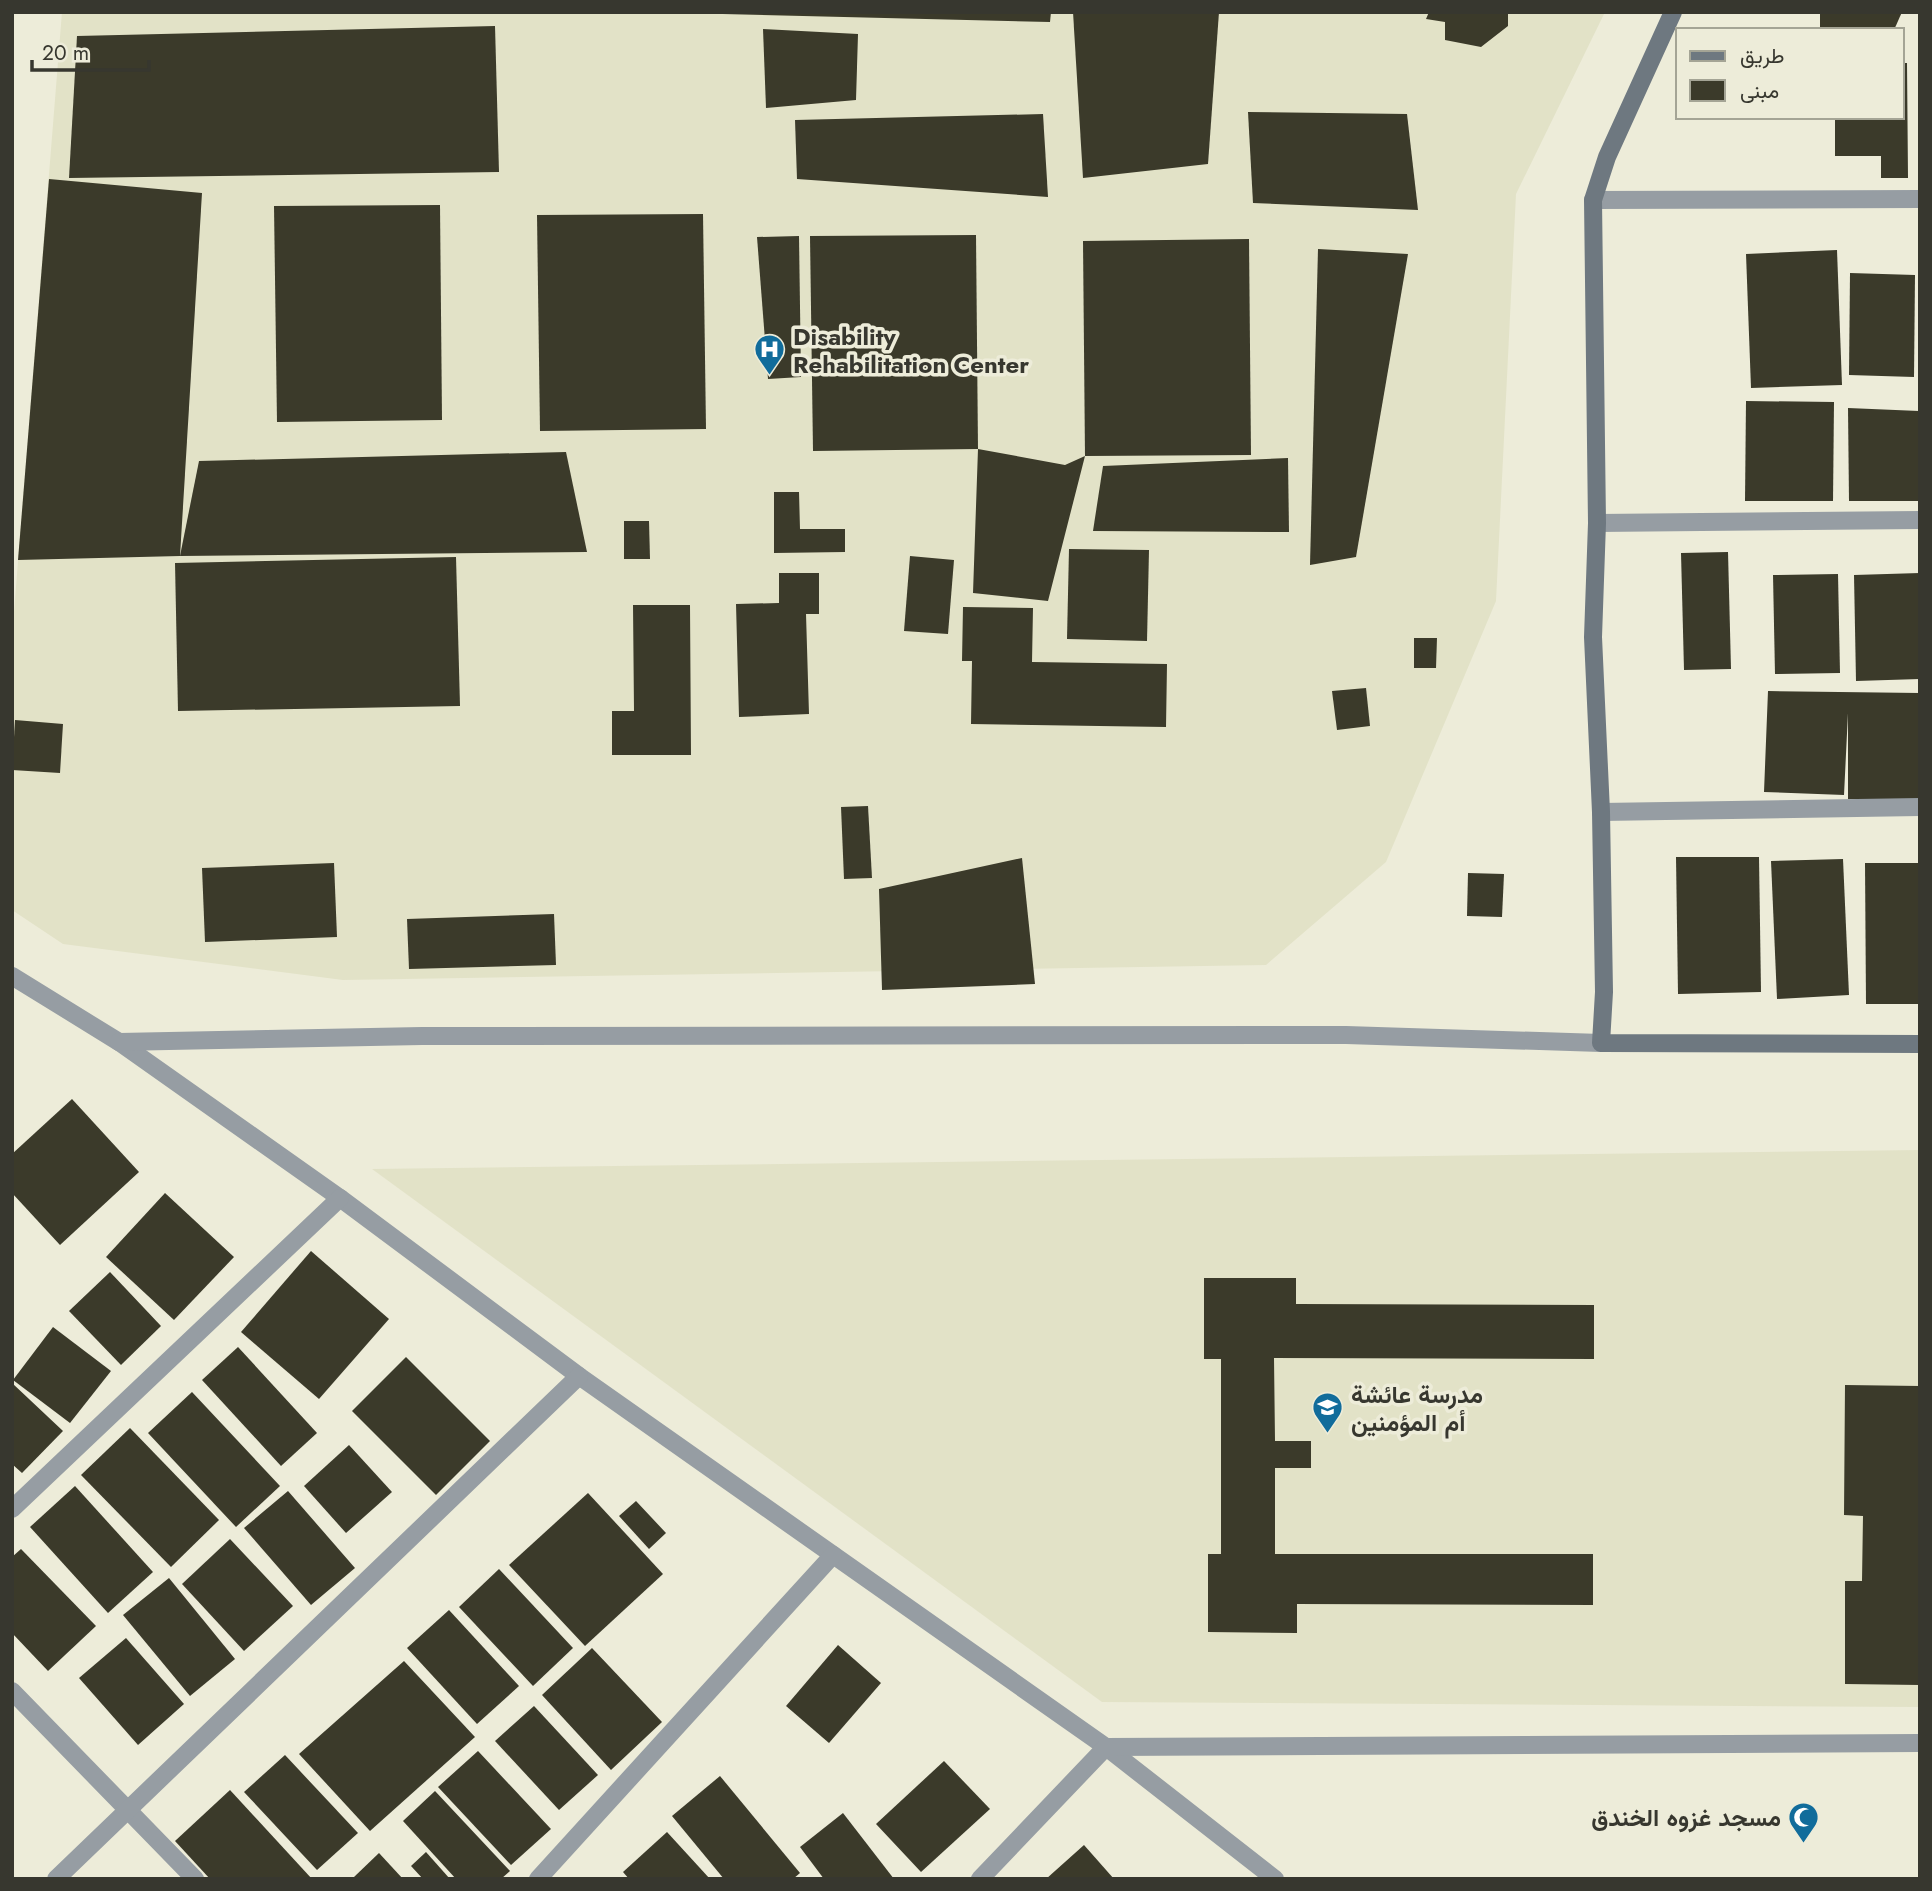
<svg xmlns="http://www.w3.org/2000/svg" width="1932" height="1891" viewBox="0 0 1932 1891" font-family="Jost,Vazirmatn,sans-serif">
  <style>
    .built { fill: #e2e2c7 }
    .building { fill: #3b3a2a }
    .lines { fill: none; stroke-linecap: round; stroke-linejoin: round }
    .street { stroke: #969da3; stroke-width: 18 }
    .secondary { stroke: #6e7880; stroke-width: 18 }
    .labels { text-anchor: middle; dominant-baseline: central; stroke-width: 7; stroke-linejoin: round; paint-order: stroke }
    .poi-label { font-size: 24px; font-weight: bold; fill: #37372f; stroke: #edecd9; text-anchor: start }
  </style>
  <rect width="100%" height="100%" fill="#edecd9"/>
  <g class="built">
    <path d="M62 12H1605L1516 194 1496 601 1386 862 1266 965 343 980 63 944 12 910V637Z"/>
    <path d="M1920 1150V1707L1102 1702 372 1169Z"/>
  </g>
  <g class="building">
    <path d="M640 12H1051L1050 22Z"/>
    <path d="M1073 12H1219L1208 164 1083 178Z"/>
    <path d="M1429 12H1508V26L1481 47 1445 40V22L1426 19Z"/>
    <path d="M1820 12H1902L1894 30H1820Z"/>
    <path d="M495 26 499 172 69 178 77 36Z"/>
    <path d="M763 29 858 34 856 100 766 108Z"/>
    <path d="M1902 63H1907L1908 178H1881V156H1835V117H1902Z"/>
    <path d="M1248 112 1407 114 1418 210 1253 203Z"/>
    <path d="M1043 114 1048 197 797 179 795 120Z"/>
    <path d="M49 179 202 193 180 556 18 560Z"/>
    <path d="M440 205 442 420 277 422 274 206Z"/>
    <path d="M703 214 706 429 540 431 537 215Z"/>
    <path d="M976 235 978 449 813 451 810 236Z"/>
    <path d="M799 236 801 377 768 379 757 237Z"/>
    <path d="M1249 239 1251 455 1085 456 1083 241Z"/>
    <path d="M1318 249 1408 254 1356 557 1310 565Z"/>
    <path d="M1837 250 1842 385 1751 388 1746 254Z"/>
    <path d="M1850 273 1915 275 1914 377 1849 375Z"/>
    <path d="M1746 401 1834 402 1833 501H1745Z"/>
    <path d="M1848 408 1919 411 1920 501H1849Z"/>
    <path d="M978 449 1065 465 1085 456 1048 601 973 593Z"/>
    <path d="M566 452 587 552 180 556 199 461Z"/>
    <path d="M1288 458 1289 532 1093 531 1103 466Z"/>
    <path d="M774 492H799L800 529H845V552L774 553Z"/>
    <path d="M624 521H649L650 559H624Z"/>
    <path d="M1069 549 1149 550 1147 641 1067 639Z"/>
    <path d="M1728 552 1731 669 1684 670 1681 553Z"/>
    <path d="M910 556 954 560 948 634 904 631Z"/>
    <path d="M456 557 460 706 178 711 175 563Z"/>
    <path d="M779 573H819V614H806L809 714 739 717 736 604 779 603Z"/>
    <path d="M1920 573V679L1856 681 1854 575Z"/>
    <path d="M1838 574 1840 673 1775 674 1773 575Z"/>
    <path d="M633 605H690L691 755H612V711H634Z"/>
    <path d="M963 607 1033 608 1032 662 1167 664 1166 727 971 724 972 661H962Z"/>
    <path d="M1414 638H1437L1436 668H1414Z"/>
    <path d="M1366 688 1370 726 1337 730 1332 691Z"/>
    <path d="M1768 691 1920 693V799H1848V713L1844 795 1764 792Z"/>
    <path d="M15 720 63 724 60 773 12 770Z"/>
    <path d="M868 806 872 878 844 879 841 807Z"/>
    <path d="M1676 857H1759L1761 992 1678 994Z"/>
    <path d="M1022 858 1035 984 882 990 879 889Z"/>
    <path d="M1843 859 1849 995 1777 999 1771 861Z"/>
    <path d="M334 863 337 937 205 942 202 868Z"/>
    <path d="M1865 863H1920V1004H1866Z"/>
    <path d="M1468 873 1504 874 1502 917 1467 916Z"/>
    <path d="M554 914 556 965 409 969 407 919Z"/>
    <path d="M72 1099 139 1172 60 1245 12 1193V1154Z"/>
    <path d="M165 1193 234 1257 174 1320 106 1257Z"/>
    <path d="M311 1251 389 1319 319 1399 241 1332Z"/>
    <path d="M110 1272 161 1326 121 1365 69 1311Z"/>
    <path d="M1204 1278H1296V1304L1594 1305V1359L1274 1358 1275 1441H1311V1468H1275V1554H1593V1605L1297 1604V1633L1208 1632V1554H1221V1359H1204Z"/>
    <path d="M53 1327 111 1371 70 1423 13 1380Z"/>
    <path d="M238 1347 317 1433 281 1466 202 1380Z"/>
    <path d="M406 1357 490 1441 436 1495 352 1411Z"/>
    <path d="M12 1383 63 1431 22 1473 12 1464Z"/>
    <path d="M1845 1385 1920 1386V1685L1845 1684V1581H1862L1863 1516 1844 1515Z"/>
    <path d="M192 1392 280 1486 236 1527 148 1433Z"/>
    <path d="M130 1428 219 1520 171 1567 81 1475Z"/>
    <path d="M349 1445 392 1492 346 1533 304 1486Z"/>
    <path d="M75 1486 153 1572 108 1613 30 1527Z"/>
    <path d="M288 1491 355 1568 311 1605 244 1528Z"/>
    <path d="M588 1493 663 1574 585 1646 509 1565Z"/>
    <path d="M636 1501 666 1533 649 1549 619 1516Z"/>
    <path d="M230 1539 293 1606 244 1651 182 1584Z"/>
    <path d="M21 1549 96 1626 48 1671 12 1633V1557Z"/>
    <path d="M499 1569 573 1648 533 1686 459 1607Z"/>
    <path d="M169 1578 235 1659 190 1696 123 1615Z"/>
    <path d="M449 1610 519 1686 477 1724 407 1648Z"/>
    <path d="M126 1638 184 1704 138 1745 79 1678Z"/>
    <path d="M838 1645 881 1683 829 1743 786 1706Z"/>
    <path d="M592 1648 662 1722 611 1770 542 1695Z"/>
    <path d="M404 1661 475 1737 370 1831 299 1754Z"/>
    <path d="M534 1706 598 1775 559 1810 495 1741Z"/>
    <path d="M478 1751 551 1829 511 1865 438 1787Z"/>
    <path d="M285 1755 358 1833 317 1870 244 1792Z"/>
    <path d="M944 1761 990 1809 921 1872 876 1824Z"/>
    <path d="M720 1776 800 1873 793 1879H724L672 1816Z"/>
    <path d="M230 1790 312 1879H210L175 1841Z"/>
    <path d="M435 1791 510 1871 501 1879H456L403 1821Z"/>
    <path d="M843 1813 894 1879H824L800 1847Z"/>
    <path d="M667 1832 710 1879H629L623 1872Z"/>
    <path d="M1084 1845 1114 1879H1046Z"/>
    <path d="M426 1852 450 1879H423L411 1866Z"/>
    <path d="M379 1853 403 1879H355L354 1877Z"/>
  </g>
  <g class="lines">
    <g class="street">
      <path d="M1593 200 1920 199"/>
      <path d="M1597 523 1920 520"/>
      <path d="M1601 812 1920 807"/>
      <path d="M12 976 119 1042 340 1198 579 1376 1106 1747 1275 1879"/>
      <path d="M119 1042 422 1036 1346 1035 1601 1043"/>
      <path d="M12 1509 340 1198"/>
      <path d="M12 1691 195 1879"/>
      <path d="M56 1879 579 1376"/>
      <path d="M538 1879 833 1555"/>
      <path d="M980 1879 1106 1747 1920 1743"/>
    </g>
    <path class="secondary" d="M1673 12 1607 157 1593 200 1597 523 1593 637 1601 812 1604 992 1601 1043 1920 1044"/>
  </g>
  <defs>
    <symbol id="hospital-pin" viewBox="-11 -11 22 30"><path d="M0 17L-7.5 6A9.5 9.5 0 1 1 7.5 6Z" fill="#116c9b" stroke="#edecd9"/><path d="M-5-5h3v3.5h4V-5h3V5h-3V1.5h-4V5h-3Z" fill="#fff"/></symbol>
    <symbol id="school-pin" viewBox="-11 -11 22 30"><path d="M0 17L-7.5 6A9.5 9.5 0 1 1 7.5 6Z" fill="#116c9b" stroke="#edecd9"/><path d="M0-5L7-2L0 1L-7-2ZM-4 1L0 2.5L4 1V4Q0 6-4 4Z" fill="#fff"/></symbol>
    <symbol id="mosque-pin" viewBox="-11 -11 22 30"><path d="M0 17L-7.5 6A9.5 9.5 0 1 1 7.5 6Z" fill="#116c9b" stroke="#edecd9"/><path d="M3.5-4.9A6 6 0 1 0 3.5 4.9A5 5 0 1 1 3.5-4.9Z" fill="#fff"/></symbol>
  </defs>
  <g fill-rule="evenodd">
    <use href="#hospital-pin" x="752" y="332" width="35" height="47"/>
    <use href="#school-pin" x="1310" y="1390" width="35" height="47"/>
    <use href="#mosque-pin" x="1786" y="1800" width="35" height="47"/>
  </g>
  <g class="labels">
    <g class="poi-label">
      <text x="793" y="336">Disability<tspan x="793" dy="28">Rehabilitation Center</tspan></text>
      <text x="1351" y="1394">مدرسة عائشة<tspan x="1351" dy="28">أم المؤمنين</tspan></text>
      <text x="1781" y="1817" text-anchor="end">مسجد غزوه الخندق</text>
    </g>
  </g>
  <rect width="1932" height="1891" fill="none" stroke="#37372f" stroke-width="28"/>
  <rect x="1676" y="28" width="228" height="91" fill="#edecd9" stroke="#a4a495" stroke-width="2"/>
  <rect x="1690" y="51" width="35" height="10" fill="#6e7880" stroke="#a4a495" stroke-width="2"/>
  <text x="1740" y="63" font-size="21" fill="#37372f">طريق</text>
  <rect x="1690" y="80" width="35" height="21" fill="#3b3a2a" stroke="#a4a495" stroke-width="2"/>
  <text x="1740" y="98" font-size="21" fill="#37372f">مبنى</text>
  <path d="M32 60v10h117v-10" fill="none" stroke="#37372f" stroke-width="3.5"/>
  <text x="42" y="60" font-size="21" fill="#37372f" stroke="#edecd9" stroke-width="5" paint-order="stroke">20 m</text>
</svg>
